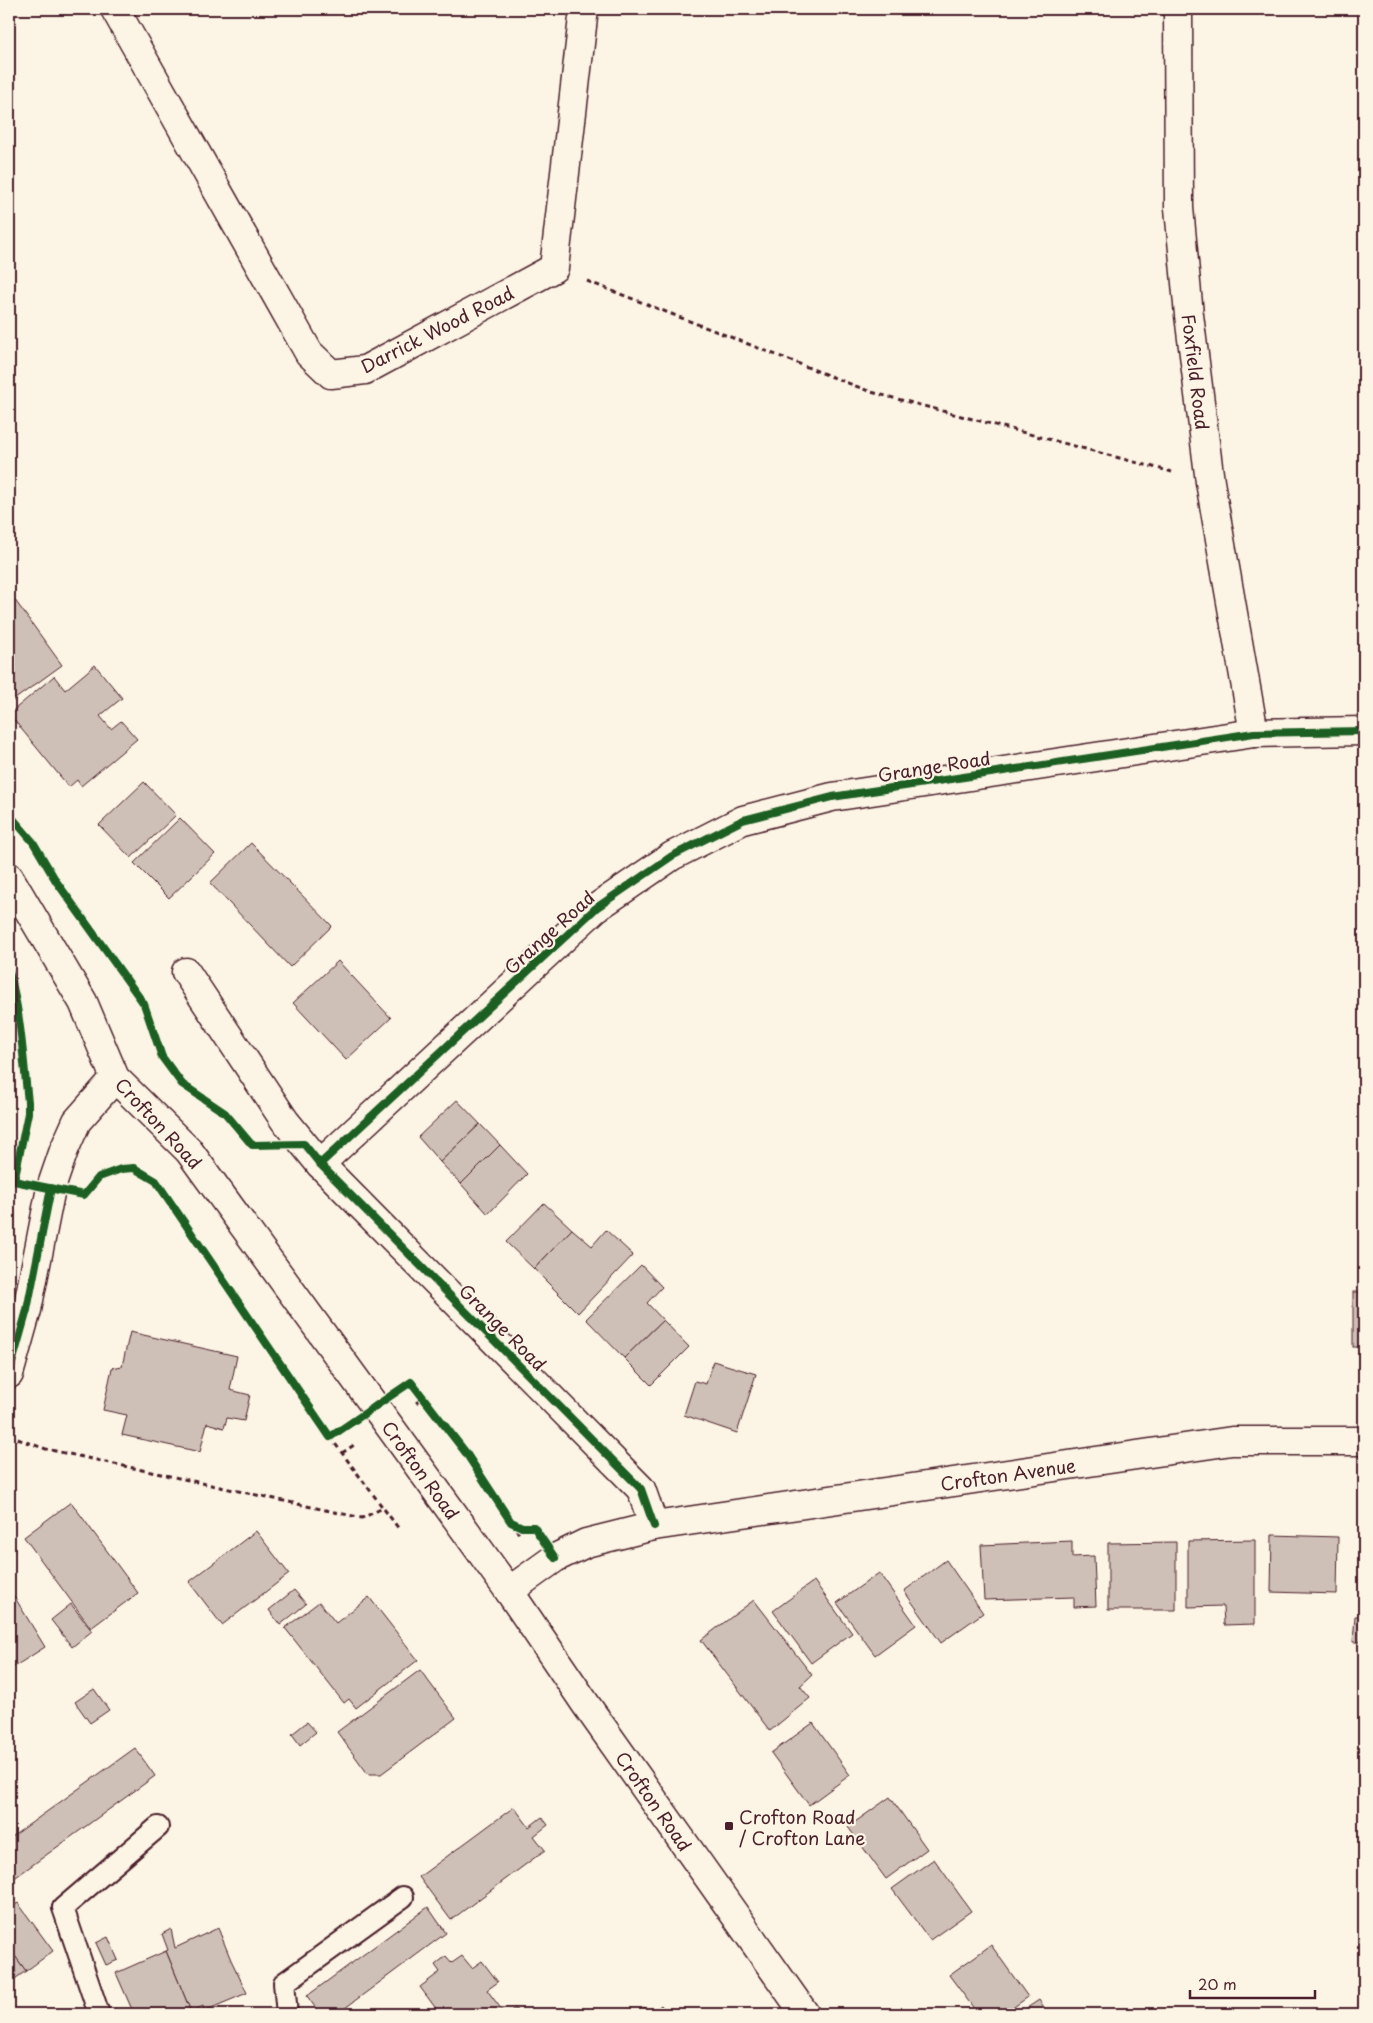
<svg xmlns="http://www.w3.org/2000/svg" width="1373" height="2023" viewBox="0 0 1373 2023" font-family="'Playpen Sans',sans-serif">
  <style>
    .building { fill: #cfc0b7; stroke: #4a1f2b }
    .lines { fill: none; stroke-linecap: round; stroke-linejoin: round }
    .service-casing { stroke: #4a1f2b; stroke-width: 24 }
    .minor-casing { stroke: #4a1f2b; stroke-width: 31 }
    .tertiary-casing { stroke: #4a1f2b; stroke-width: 31 }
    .primary-casing { stroke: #4a1f2b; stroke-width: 31 }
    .path { stroke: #4a1f2b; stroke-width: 3; stroke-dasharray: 5 4; stroke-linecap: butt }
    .service { stroke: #fcf5e5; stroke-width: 20 }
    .minor { stroke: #fcf5e5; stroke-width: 28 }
    .tertiary { stroke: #fcf5e5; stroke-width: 28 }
    .primary { stroke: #fcf5e5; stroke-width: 28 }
    .cycleway-casing { stroke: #fcf5e5; stroke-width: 11 }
    .cycleway { stroke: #1b5e20; stroke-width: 8 }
    .poi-dot { fill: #4a1f2b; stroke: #fcf5e5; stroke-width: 2 }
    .labels { text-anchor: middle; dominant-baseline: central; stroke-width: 4.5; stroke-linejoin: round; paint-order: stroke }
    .street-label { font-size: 18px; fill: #4a1f2b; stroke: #fcf5e5 }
    .poi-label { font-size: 18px; fill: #4a1f2b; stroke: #fcf5e5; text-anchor: start }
  </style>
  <rect width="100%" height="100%" fill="#fcf5e5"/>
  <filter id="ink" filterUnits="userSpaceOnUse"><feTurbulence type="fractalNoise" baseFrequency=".02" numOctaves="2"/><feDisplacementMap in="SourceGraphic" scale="10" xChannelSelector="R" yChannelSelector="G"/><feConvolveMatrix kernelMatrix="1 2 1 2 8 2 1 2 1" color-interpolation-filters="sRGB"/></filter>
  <g filter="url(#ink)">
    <g class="building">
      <path d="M9 592 62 665 11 702 9 699Z"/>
      <path d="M95 665 122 698 100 716 111 729 121 721 137 739 81 786 77 780 69 787 9 714 54 676 65 690Z"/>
      <path d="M144 782 176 815 131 858 99 825Z"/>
      <path d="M180 818 215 854 169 898 134 863Z"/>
      <path d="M251 843 332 926 290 967 210 883Z"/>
      <path d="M338 961 391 1018 346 1060 293 1003Z"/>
      <path d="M457 1100 480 1124 440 1162 418 1137Z"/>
      <path d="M480 1124 500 1145 461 1184 440 1162Z"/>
      <path d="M500 1145 527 1174 488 1214 461 1184Z"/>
      <path d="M544 1203 572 1229 534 1269 506 1242Z"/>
      <path d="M572 1229 592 1246 606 1230 633 1255 578 1313 534 1269Z"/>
      <path d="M641 1265 662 1287 647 1303 663 1320 624 1358 586 1319Z"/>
      <rect x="1353" y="1292" width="11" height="55"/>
      <path d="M663 1320 689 1347 651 1385 624 1358Z"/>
      <path d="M130 1332 237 1356 230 1390 250 1395 244 1421 227 1418 224 1428 207 1423 200 1452 122 1435 127 1415 103 1410 112 1368 122 1366Z"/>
      <path d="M713 1361 756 1374 737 1433 684 1415 695 1381 706 1384Z"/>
      <path d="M71 1502 138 1593 91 1628 24 1537Z"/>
      <path d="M256 1531 289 1574 222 1625 189 1582Z"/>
      <path d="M1272 1535 1338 1537 1337 1594 1271 1592Z"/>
      <path d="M1255 1540V1624L1224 1625 1223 1606 1188 1607V1541Z"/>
      <path d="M1072 1541V1557L1094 1556 1096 1606 1074 1607V1597L984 1600 981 1545Z"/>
      <path d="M1176 1542V1610H1108V1543Z"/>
      <path d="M1361 1547H1364V1642H1353L1355 1616H1359Z"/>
      <path d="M946 1560 983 1613 941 1643 904 1591Z"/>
      <path d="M879 1573 916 1625 875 1655 837 1603Z"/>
      <path d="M814 1581 852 1633 811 1663 773 1611Z"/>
      <path d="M9 1588 45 1647 9 1670Z"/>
      <path d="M294 1590 306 1604 280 1625 269 1610Z"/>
      <path d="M369 1597 418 1660 356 1708 349 1699 344 1703 285 1628 319 1602 336 1623Z"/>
      <path d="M754 1600 812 1675 800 1686 810 1698 770 1731 701 1640Z"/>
      <path d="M71 1604 92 1631 72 1647 51 1620Z"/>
      <path d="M420 1670 456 1718 381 1774H368L337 1732Z"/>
      <path d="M94 1689 109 1710 90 1723 75 1702Z"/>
      <path d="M307 1722 316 1732 300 1745 292 1734Z"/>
      <path d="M813 1723 850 1775 809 1805 771 1753Z"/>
      <path d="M135 1748 155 1776 9 1882V1839Z"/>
      <path d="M890 1797 927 1849 886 1879 848 1827Z"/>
      <path d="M514 1807 529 1827 542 1817 548 1825 534 1836 545 1850 451 1920 419 1877Z"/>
      <path d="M934 1859 971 1911 930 1940 892 1889Z"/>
      <path d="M9 1900 13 1906 18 1903 53 1951 26 1971 9 1948Z"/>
      <path d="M428 1907 446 1933 337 2014H320L307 1996Z"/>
      <path d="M218 1928 231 1960 247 1993 204 2011 203 2006 191 2012 166 1951 168 1950 162 1934 171 1929 175 1948Z"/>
      <path d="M108 1937 118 1960 106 1965 96 1943Z"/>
      <path d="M991 1945 1028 1997 1004 2014H978L949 1975Z"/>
      <path d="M9 1948 26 1971 9 1983Z"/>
      <path d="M166 1951 191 2012 185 2014H134L116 1973Z"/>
      <path d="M446 1956 452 1963 462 1956 472 1968 482 1961 498 1982 487 1990 505 2014H440L420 1987 440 1972 435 1965Z"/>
      <path d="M1039 2000 1049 2014H1018Z"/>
      <path d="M661 2005 668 2014H650Z"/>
      <path d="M644 2007 648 2014H634Z"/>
      <path d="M515 2008 519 2014H507Z"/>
    </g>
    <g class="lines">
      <defs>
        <g id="service">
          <path d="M99 2014 63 1908 158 1827"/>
          <path d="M287 2014 284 1983 403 1897"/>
        </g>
        <g id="minor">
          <path d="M115 9 309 353 331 374 365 370 554 268 584 9"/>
          <path d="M1178 9 1179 208 1189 315 1210 482 1254 733"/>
          <path d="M186 972 285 1121 320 1164 641 1489 654 1526"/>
          <path d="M320 1164 596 908 672 856 743 820 832 797 1254 733 1364 731"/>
          <path d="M509 1591 555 1558 586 1543 654 1526 1232 1441H1364"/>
        </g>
        <path id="tertiary" d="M9 1374 27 1310 51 1188 64 1150 77 1121 115 1078"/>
        <path id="primary" d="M9 877 83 1002 115 1078 189 1151 444 1501 509 1591 587 1706 805 2014"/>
      </defs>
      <use href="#service" class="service-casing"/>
      <use href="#minor" class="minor-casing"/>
      <use href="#tertiary" class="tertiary-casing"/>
      <use href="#primary" class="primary-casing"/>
      <g class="path">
        <path d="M587 281 871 392 1172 472"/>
        <path d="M416 1403 423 1398"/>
        <path d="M9 1436 46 1449 362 1518 383 1508"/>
        <path d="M330 1437 399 1529"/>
        <path d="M342 1453 357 1443"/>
        <path d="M512 1521 520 1536"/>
      </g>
      <use href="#service" class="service"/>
      <use href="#minor" class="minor"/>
      <use href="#tertiary" class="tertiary"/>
      <use href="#primary" class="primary"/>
      <defs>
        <g id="cycleway">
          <path d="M9 814 33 842 56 881 144 1004 162 1057 182 1084 225 1113 252 1145 304 1144 320 1164 641 1489 654 1526"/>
          <path d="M9 971C21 1014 23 1058 28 1102V1113L14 1181 84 1195 99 1177 121 1169 134 1168 156 1181 330 1437 411 1382 466 1453 511 1522 522 1527H534L555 1558"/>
          <path d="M320 1164 596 908 672 856 743 820 832 797 1254 733 1364 731"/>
          <path d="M9 1374 27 1310 51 1188"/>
        </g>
      </defs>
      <use href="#cycleway" class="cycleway-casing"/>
      <use href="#cycleway" class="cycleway"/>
    </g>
  </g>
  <rect class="poi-dot" x="724" y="1821" width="10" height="10" rx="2.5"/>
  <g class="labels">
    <g class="street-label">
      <text transform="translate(437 329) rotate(-27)">Darrick Wood Road</text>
      <text transform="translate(1196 372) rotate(83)">Foxfield Road</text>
      <text transform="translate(934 766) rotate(-9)">Grange Road</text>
      <text transform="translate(549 932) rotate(-42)">Grange Road</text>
      <text transform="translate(159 1123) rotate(47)">Crofton Road</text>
      <text transform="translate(503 1327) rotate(45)">Grange Road</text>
      <text transform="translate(421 1470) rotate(54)">Crofton Road</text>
      <text transform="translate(1008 1474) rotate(-8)">Crofton Avenue</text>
      <text transform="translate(654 1801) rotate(55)">Crofton Road</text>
    </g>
    <g class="poi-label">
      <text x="739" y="1816">Crofton Road<tspan x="739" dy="21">/ Crofton Lane</tspan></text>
    </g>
  </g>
  <rect width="1373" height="2023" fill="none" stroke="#fcf5e5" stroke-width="30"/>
  <rect x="15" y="15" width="1343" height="1993" fill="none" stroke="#4a1f2b" stroke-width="2" filter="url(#ink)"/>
  <path d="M1190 1990v8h125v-8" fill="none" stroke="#4a1f2b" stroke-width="2.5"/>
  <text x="1198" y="1990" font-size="15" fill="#4a1f2b" stroke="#fcf5e5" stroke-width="4" paint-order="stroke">20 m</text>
</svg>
